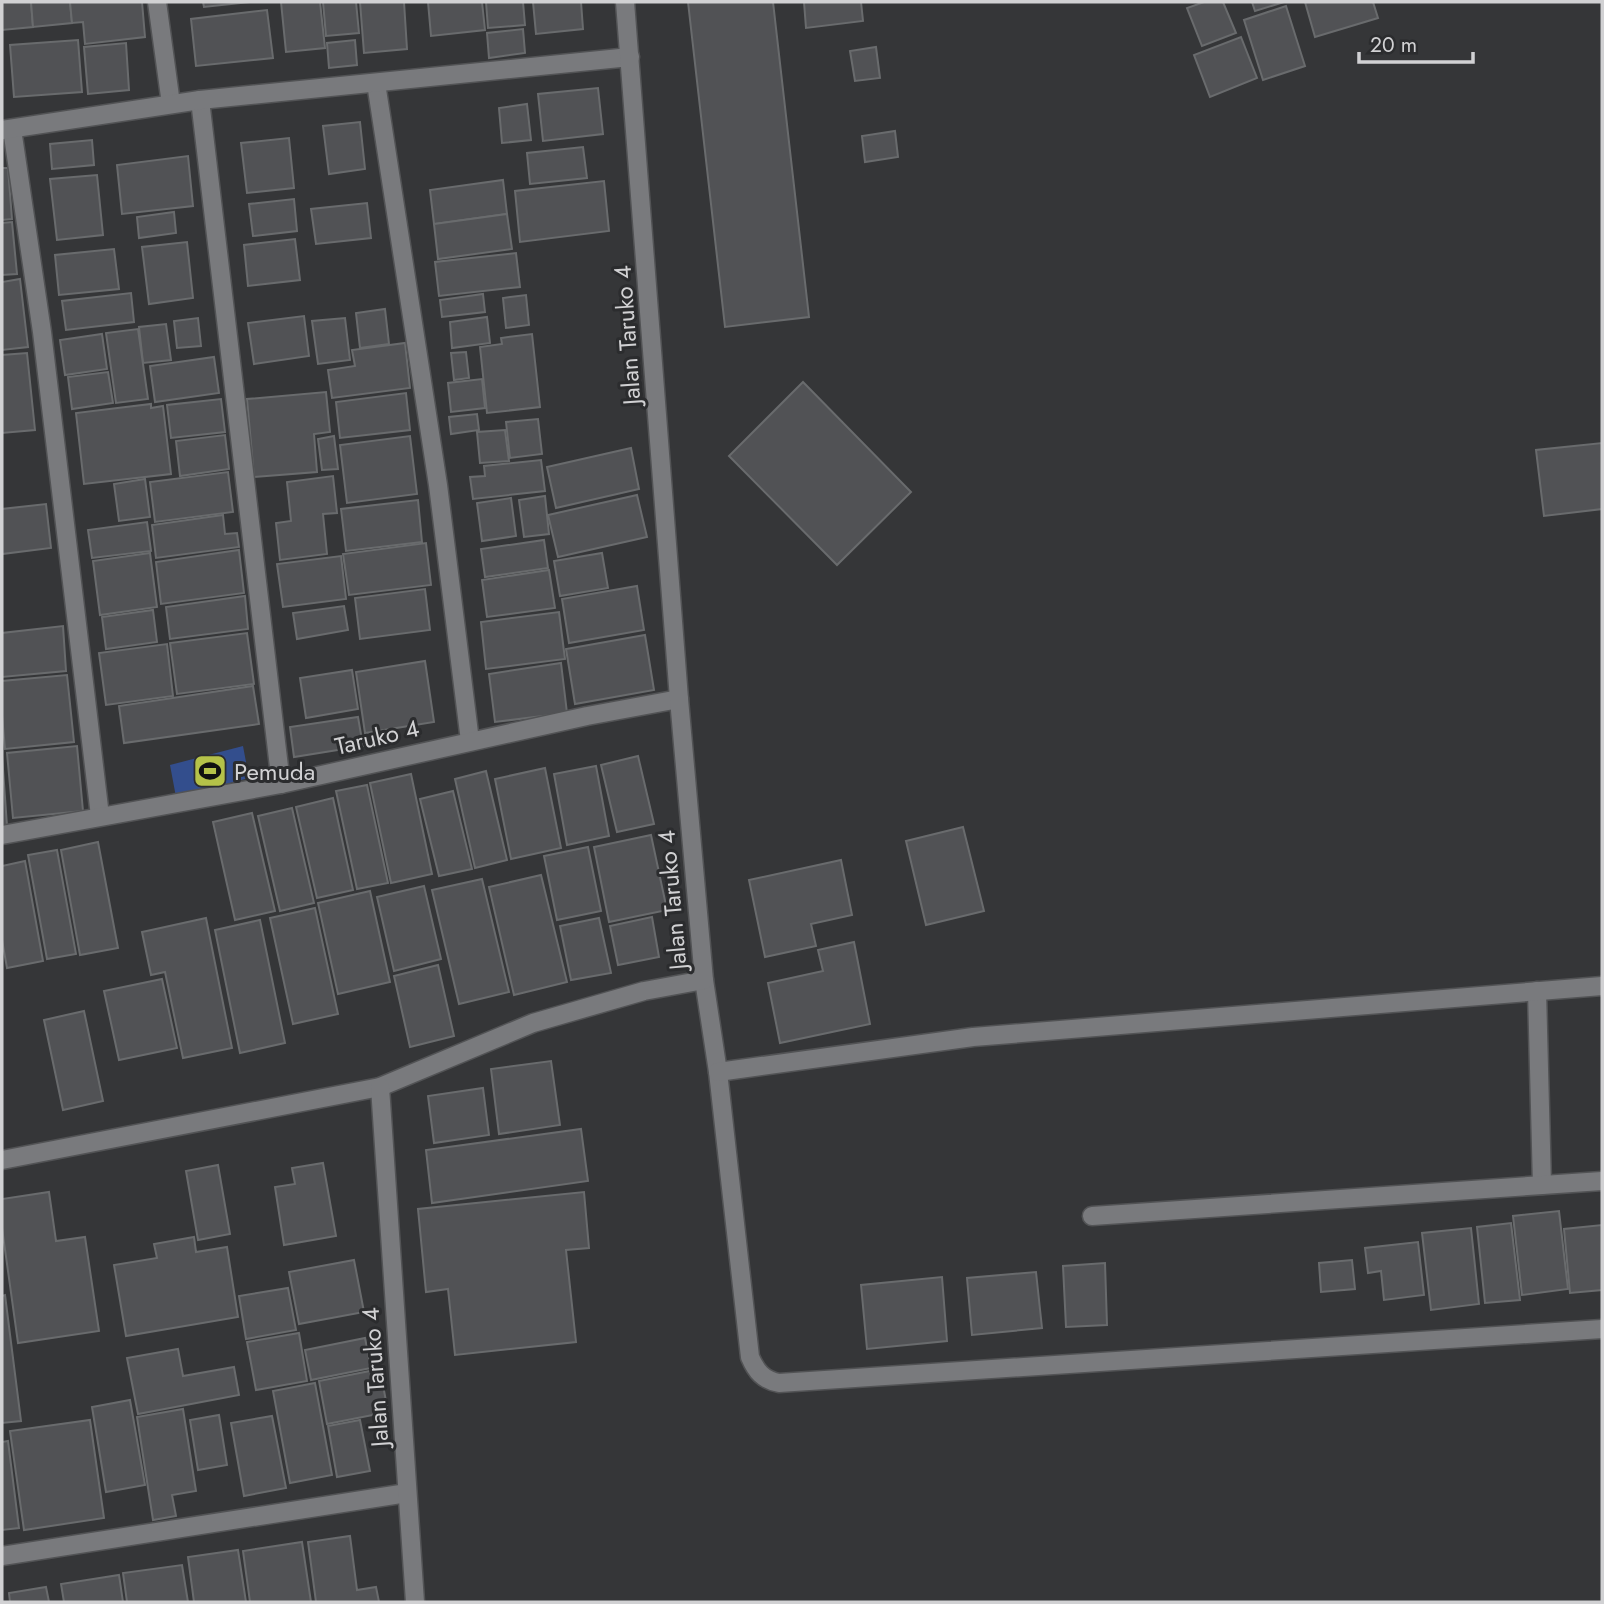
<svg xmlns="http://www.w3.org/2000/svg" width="1604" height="1604" viewBox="0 0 1604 1604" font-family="Jost,sans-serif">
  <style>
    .green { fill: #334e8d }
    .building { fill: #515255; stroke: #696b6d; stroke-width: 2 }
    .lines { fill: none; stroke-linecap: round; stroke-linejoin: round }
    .minor-casing { stroke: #525355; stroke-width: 21 }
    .tertiary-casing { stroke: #525355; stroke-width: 21 }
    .minor { stroke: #797a7d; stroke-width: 18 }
    .tertiary { stroke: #797a7d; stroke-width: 18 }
    .labels { text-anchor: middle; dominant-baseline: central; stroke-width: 6; stroke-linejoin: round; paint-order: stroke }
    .street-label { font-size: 24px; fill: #d1d1d3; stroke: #2b2c2e }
    .poi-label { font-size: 24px; fill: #d1d1d3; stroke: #2b2c2e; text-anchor: start }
  </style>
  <rect width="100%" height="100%" fill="#353638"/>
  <path class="green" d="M243 746 249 778 176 797 170 765Z"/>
  <g class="building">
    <path d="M2 2H31L33 27 2 30Z"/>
    <path d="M31 2H70L72 23 33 27Z"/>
    <path d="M70 2H142L145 37 85 44 83 22 72 23Z"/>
    <path d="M203 2H250L204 7Z"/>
    <path d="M281 2H320L325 48 286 52Z"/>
    <path d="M323 2H356L359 33 326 36Z"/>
    <path d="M360 2H404L407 49 364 53Z"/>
    <path d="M428 2H482L485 30 431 36Z"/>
    <path d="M486 2H523L525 25 488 28Z"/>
    <path d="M533 2H581L583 29 536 34Z"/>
    <path d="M688 2H773L809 317 725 327Z"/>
    <path d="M804 2H861L863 21 806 28Z"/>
    <path d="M1204 2H1223L1236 33 1202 46 1187 8Z"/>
    <path d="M1252 2H1284L1255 11Z"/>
    <path d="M1305 2H1373L1378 18 1315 37Z"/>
    <path d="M1286 6 1305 66 1263 80 1244 20Z"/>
    <path d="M267 10 273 58 196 66 191 19Z"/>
    <path d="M523 29 525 53 489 58 487 33Z"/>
    <path d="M1241 37 1257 78 1210 97 1194 55Z"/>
    <path d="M78 40 82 92 14 97 10 45Z"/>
    <path d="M355 40 357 65 329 68 327 43Z"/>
    <path d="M126 43 129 90 88 94 84 47Z"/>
    <path d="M876 47 880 78 855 81 850 51Z"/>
    <path d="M598 88 603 134 543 141 538 94Z"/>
    <path d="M527 104 531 140 502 143 499 108Z"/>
    <path d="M360 122 365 169 329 174 323 126Z"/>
    <path d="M895 131 898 157 865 162 862 136Z"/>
    <path d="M289 138 294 188 247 193 241 143Z"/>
    <path d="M92 140 94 165 52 169 50 144Z"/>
    <path d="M583 147 587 178 530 184 527 153Z"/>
    <path d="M188 156 193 206 122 214 117 165Z"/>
    <path d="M2 168H8L12 219 2 220Z"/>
    <path d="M97 175 103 235 57 240 50 179Z"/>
    <path d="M503 180 507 214 434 224 430 190Z"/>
    <path d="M604 181 609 231 520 242 515 191Z"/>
    <path d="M294 199 297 231 253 236 249 204Z"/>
    <path d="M367 203 371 238 316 244 311 209Z"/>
    <path d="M174 212 176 233 139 238 137 217Z"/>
    <path d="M507 214 512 249 438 259 434 224Z"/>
    <path d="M12 222 17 274 2 275V223Z"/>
    <path d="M295 239 300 280 248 286 244 245Z"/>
    <path d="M187 242 193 298 149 304 142 247Z"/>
    <path d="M114 249 119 289 59 295 55 255Z"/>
    <path d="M516 253 520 287 439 296 435 262Z"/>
    <path d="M20 279 28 347 2 350V282Z"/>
    <path d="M131 293 134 322 66 330 62 301Z"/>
    <path d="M483 294 485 312 442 317 440 300Z"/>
    <path d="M526 295 529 325 506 328 503 298Z"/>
    <path d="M385 309 389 344 360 348 356 313Z"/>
    <path d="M304 316 309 356 254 364 248 323Z"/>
    <path d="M487 317 490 343 452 348 450 322Z"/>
    <path d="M198 318 201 346 177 348 174 321Z"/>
    <path d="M345 318 350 360 318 364 312 321Z"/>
    <path d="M166 324 171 360 143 363 139 327Z"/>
    <path d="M138 329 148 399 116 403 106 333Z"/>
    <path d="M102 334 107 369 65 375 60 340Z"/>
    <path d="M532 334 540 407 487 413 480 347 502 344 501 338Z"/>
    <path d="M405 343 410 388 332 398 328 370 355 366 352 350Z"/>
    <path d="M466 352 469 378 454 380 451 353Z"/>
    <path d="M27 353 35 430 2 433V355Z"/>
    <path d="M214 357 219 393 155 402 150 366Z"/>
    <path d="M108 372 113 403 72 409 68 377Z"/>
    <path d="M482 379 485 408 451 412 448 383Z"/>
    <path d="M803 382 911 492 837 565 729 456Z"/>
    <path d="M326 392 330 432 314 434 317 472 254 477 247 399Z"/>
    <path d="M406 393 410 430 340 438 336 402Z"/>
    <path d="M221 399 225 432 171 438 167 405Z"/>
    <path d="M151 404V408L163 406 171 474 84 484 76 413Z"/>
    <path d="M477 414 479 430 451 434 449 417Z"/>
    <path d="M538 419 542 454 510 458 506 422Z"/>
    <path d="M505 430 509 461 480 463 477 432Z"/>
    <path d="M225 435 229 469 180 476 176 441Z"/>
    <path d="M334 436 338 469 322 470 318 439Z"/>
    <path d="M410 436 417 494 347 503 340 445Z"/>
    <path d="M1602 443V509L1544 516 1536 450Z"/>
    <path d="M631 448 639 489 556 508 547 467Z"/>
    <path d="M541 460 545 491 473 499 470 477 485 476 484 466Z"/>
    <path d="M228 472 233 512 155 522 150 482Z"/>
    <path d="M333 476 337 513 323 514 327 554 280 560 276 523 291 521 287 482Z"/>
    <path d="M145 479 150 517 119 521 114 484Z"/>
    <path d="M637 495 647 537 558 557 548 515Z"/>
    <path d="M545 496 549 534 524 537 519 500Z"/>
    <path d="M511 498 516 536 482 541 477 503Z"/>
    <path d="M418 500 422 542 346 551 341 509Z"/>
    <path d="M46 504 51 548 2 554V509Z"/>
    <path d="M223 515 225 534 237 533 239 547 156 558 152 525Z"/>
    <path d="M147 522 151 551 92 558 88 530Z"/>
    <path d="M544 540 548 568 485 577 481 549Z"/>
    <path d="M426 543 431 585 349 595 343 554Z"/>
    <path d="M239 550 244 593 161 604 156 562Z"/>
    <path d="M150 553 157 607 100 615 93 561Z"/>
    <path d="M602 553 608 588 560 596 554 561Z"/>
    <path d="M341 556 346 599 283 607 277 564Z"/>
    <path d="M549 570 555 608 487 617 482 580Z"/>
    <path d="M637 586 644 630 569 643 562 599Z"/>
    <path d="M425 589 430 630 360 639 355 598Z"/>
    <path d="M245 596 248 629 170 639 166 607Z"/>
    <path d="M344 606 348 630 297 639 293 613Z"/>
    <path d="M153 610 157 642 106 649 102 617Z"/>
    <path d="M559 612 565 659 486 669 481 622Z"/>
    <path d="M63 626 66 671 2 677V633Z"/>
    <path d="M247 633 254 684 177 694 170 643Z"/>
    <path d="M645 635 654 690 575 704 566 649Z"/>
    <path d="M167 644 173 696 106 705 99 653Z"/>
    <path d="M425 661 434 722 365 733 356 672Z"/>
    <path d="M561 663 567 713 495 722 489 674Z"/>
    <path d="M352 670 358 709 306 718 300 678Z"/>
    <path d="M67 675 74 742 5 749 2 715V681Z"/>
    <path d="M253 686 259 724 124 743 119 706Z"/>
    <path d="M358 717 363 746 294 757 290 727Z"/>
    <path d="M77 746 83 811 13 818 7 753Z"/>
    <path d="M2 755 7 826 2 827Z"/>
    <path d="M638 756 654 824 617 832 601 765Z"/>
    <path d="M596 766 609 836 567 845 554 774Z"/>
    <path d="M545 768 561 848 511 859 495 779Z"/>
    <path d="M486 771 507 860 475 868 455 779Z"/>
    <path d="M411 774 432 874 391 883 370 783Z"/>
    <path d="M367 785 388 883 357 889 336 791Z"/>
    <path d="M453 791 472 869 439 876 420 799Z"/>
    <path d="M333 798 353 890 317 898 296 807Z"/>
    <path d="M292 808 314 903 280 911 258 816Z"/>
    <path d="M252 813 275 911 235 920 213 822Z"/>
    <path d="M963 827 984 911 926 925 906 841Z"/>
    <path d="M651 835 667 910 609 922 594 847Z"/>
    <path d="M98 842 118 948 80 955 61 850Z"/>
    <path d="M588 847 601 911 557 920 544 856Z"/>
    <path d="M57 850 76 954 47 959 28 855Z"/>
    <path d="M841 860 852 915 811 924 816 946 765 957 749 880Z"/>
    <path d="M25 861 43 961 7 968 2 940V866Z"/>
    <path d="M541 875 567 982 514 995 489 887Z"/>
    <path d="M482 879 509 992 459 1004 432 890Z"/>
    <path d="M424 886 441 959 394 971 377 897Z"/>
    <path d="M370 891 390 982 338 994 318 903Z"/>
    <path d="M315 908 338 1014 293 1024 270 918Z"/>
    <path d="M652 917 659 957 618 965 610 926Z"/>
    <path d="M206 918 232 1048 183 1058 165 972 151 975 142 932Z"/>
    <path d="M599 918 611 973 571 980 560 926Z"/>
    <path d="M260 920 285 1043 240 1053 215 930Z"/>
    <path d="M854 942 870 1024 780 1043 768 983 823 971 818 950Z"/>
    <path d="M438 965 454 1036 410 1047 394 976Z"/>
    <path d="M162 979 177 1048 119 1060 104 991Z"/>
    <path d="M84 1011 103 1101 63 1110 44 1020Z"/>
    <path d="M551 1061 560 1125 499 1134 491 1069Z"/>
    <path d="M483 1088 489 1135 434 1143 428 1096Z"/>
    <path d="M581 1129 588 1181 432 1203 426 1150Z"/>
    <path d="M323 1163 336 1236 284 1245 275 1187 295 1184 292 1168Z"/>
    <path d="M218 1165 230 1234 198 1240 186 1171Z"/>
    <path d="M49 1192 56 1241 85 1237 99 1331 18 1343 2 1228V1199Z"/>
    <path d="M584 1192 589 1248 566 1250 576 1342 455 1355 448 1289 426 1292 418 1209Z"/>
    <path d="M1559 1211 1568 1289 1522 1295 1513 1216Z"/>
    <path d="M1511 1223 1520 1300 1485 1303 1477 1227Z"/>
    <path d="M1602 1225V1290L1570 1293 1564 1229Z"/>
    <path d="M1471 1228 1479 1304 1431 1310 1422 1233Z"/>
    <path d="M194 1237 196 1252 227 1247 238 1317 126 1336 114 1265 157 1258 154 1244Z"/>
    <path d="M1418 1242 1424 1295 1384 1300 1381 1271 1368 1273 1365 1248Z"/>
    <path d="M354 1260 364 1312 299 1324 289 1272Z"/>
    <path d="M1352 1260 1355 1289 1321 1292 1319 1263Z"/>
    <path d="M1105 1263 1107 1325 1066 1327 1063 1266Z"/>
    <path d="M1036 1272 1042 1328 972 1335 967 1278Z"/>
    <path d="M942 1277 947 1341 867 1349 861 1285Z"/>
    <path d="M288 1288 296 1330 246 1339 239 1296Z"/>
    <path d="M5 1295 21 1421 2 1423V1296Z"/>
    <path d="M299 1333 307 1381 256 1390 247 1342Z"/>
    <path d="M365 1338 371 1368 311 1380 305 1350Z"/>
    <path d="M178 1349 183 1376 234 1367 239 1395 138 1414 127 1358Z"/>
    <path d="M380 1369 388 1412 327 1424 319 1381Z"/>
    <path d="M315 1383 332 1475 290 1483 273 1391Z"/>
    <path d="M130 1400 145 1485 106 1492 92 1407Z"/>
    <path d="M183 1409 196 1491 172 1495 176 1516 153 1520 137 1417Z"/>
    <path d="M219 1415 227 1465 198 1470 190 1420Z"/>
    <path d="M272 1416 286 1488 244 1496 231 1423Z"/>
    <path d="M90 1420 104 1518 24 1530 10 1431Z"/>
    <path d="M360 1420 370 1471 337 1477 328 1426Z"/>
    <path d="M8 1441 19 1528 2 1530V1442Z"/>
    <path d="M350 1536 357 1590 376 1587 379 1602H316L308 1542Z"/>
    <path d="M302 1542 311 1602H250L243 1551Z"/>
    <path d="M238 1550 246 1602H194L188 1557Z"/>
    <path d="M182 1565 188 1602H127L123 1573Z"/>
    <path d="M119 1575 123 1602H64L61 1584Z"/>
    <path d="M46 1587 49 1602H10L9 1593Z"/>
  </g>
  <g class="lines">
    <defs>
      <g id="minor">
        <path d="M157 2 171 104"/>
        <path d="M376 83 438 485 470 741"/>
        <path d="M200 100 281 784"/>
        <path d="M12 129 42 332 100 816"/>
        <path d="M2 130 200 100 630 57"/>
        <path d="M2 835 281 784 587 716 679 699"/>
        <path d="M704 980 718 1072 750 1357C756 1371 763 1380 779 1383L1602 1329"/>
        <path d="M1537 991 1542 1185"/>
        <path d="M718 1072 973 1037 1602 986"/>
        <path d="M2 1160 380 1087 533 1023 644 991 704 980 679 699 625 2"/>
        <path d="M1092 1216 1602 1181"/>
        <path d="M2 1556 407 1493"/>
      </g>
      <path id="tertiary" d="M380 1087 415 1602"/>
    </defs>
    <use href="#minor" class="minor-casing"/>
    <use href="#tertiary" class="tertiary-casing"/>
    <use href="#minor" class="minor"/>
    <use href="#tertiary" class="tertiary"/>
  </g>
  <defs>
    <symbol id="stadium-square" viewBox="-11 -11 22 22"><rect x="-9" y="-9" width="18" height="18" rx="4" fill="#b5c249" stroke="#2b2c2e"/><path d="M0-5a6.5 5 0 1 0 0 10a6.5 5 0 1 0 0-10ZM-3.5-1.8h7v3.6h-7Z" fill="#111"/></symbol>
  </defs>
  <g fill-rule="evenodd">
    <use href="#stadium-square" x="191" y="752" width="38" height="38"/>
  </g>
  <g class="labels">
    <g class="street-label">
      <text transform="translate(627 335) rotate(-94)">Jalan Taruko 4</text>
      <text transform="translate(377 737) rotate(-13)">Taruko 4</text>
      <text transform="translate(672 900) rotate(-95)">Jalan Taruko 4</text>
      <text transform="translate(375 1377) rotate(-94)">Jalan Taruko 4</text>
    </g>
    <g class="poi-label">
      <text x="234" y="771">Pemuda</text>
    </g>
  </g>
  <rect width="1604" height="1604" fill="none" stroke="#d1d1d3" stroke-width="7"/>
  <path d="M1359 52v10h114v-10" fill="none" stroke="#d1d1d3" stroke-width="3.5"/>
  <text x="1370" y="52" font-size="21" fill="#d1d1d3" stroke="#2b2c2e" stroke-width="5" paint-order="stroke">20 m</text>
</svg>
